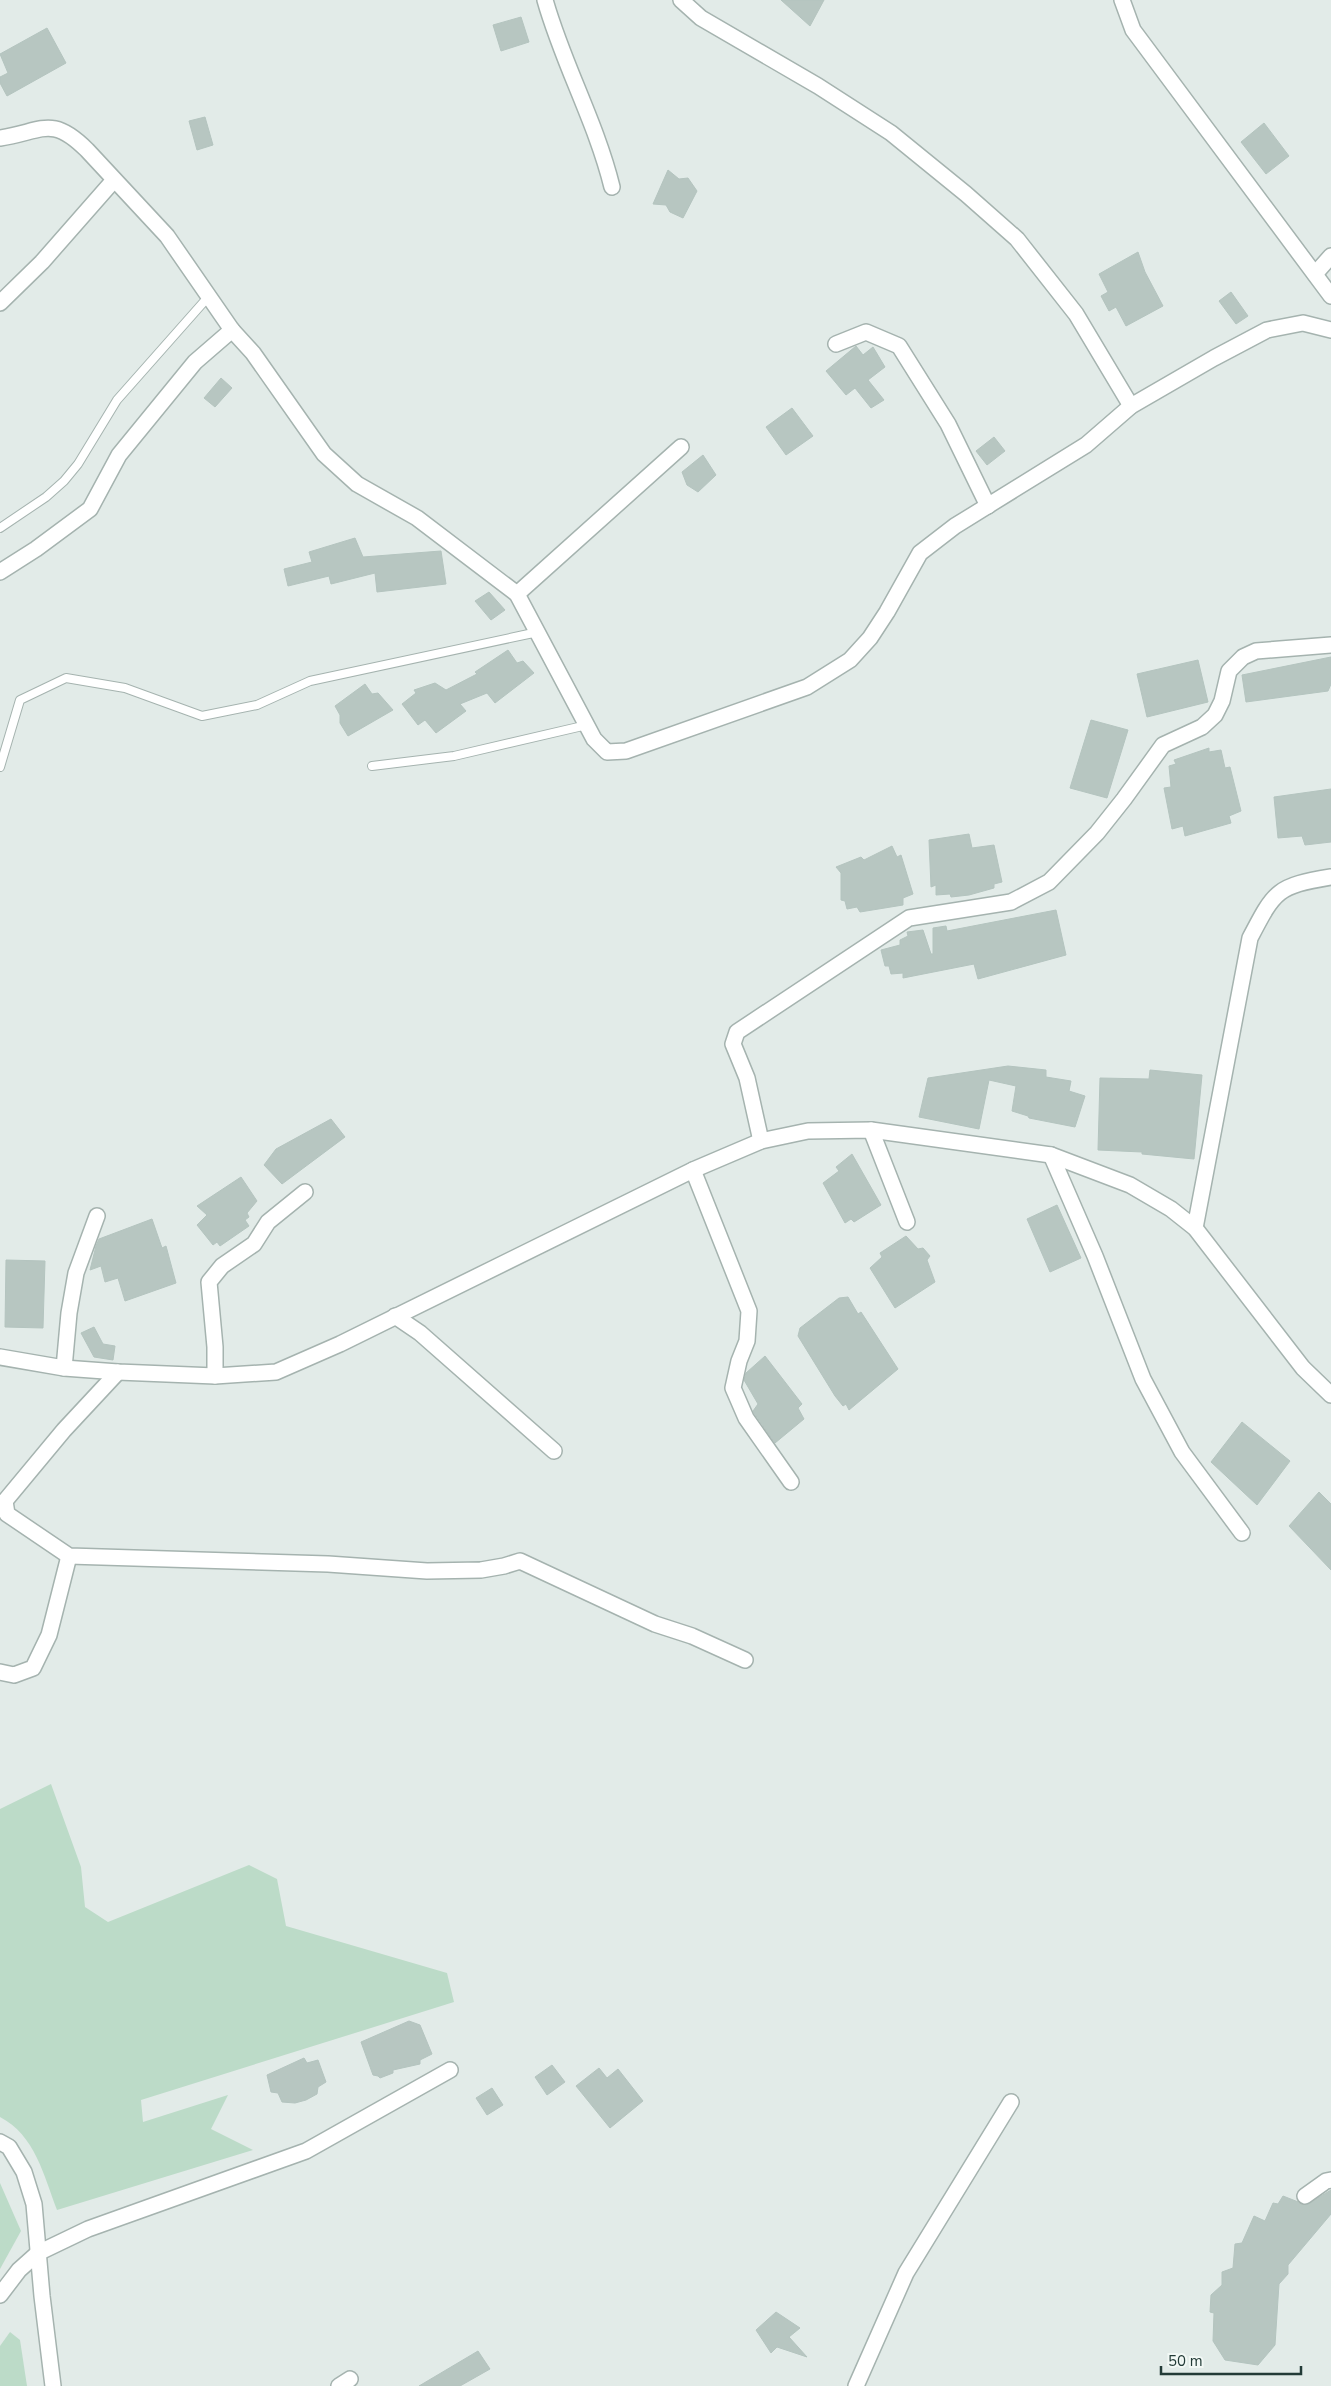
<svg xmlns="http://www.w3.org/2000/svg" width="1331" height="2386" viewBox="0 0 1331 2386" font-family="'Nunito Sans',sans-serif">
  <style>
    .green { fill: #bcdbc8 }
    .building { fill: #b7c6c1; stroke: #b4c4bf }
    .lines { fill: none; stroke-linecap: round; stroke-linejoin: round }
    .lane-casing { stroke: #a5b3af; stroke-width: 10 }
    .street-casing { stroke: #a5b3af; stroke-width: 18 }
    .lane { stroke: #fff; stroke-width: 8 }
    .street { stroke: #fff; stroke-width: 15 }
  </style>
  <rect width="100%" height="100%" fill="#e2ebe8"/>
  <g class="green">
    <path d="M51 1784 81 1867 85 1907 108 1922 249 1865 277 1879 286 1926 447 1973 454 2002 141 2100 143 2122 228 2095 211 2129 253 2150 57 2210C44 2176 35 2135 0 2117V1809Z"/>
    <path d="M0 2183 21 2231 0 2269Z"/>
    <path d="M10 2332 20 2340 27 2386H0V2346Z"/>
  </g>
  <g class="building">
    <path d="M781 0H824L810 26Z"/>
    <path d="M521 17 529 42 501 51 493 25Z"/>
    <path d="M47 28 66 63 7 96 0 83V77L8 73 0 54Z"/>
    <path d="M205 117 213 145 197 150 189 121Z"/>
    <path d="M1264 123 1289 156 1266 174 1241 142Z"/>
    <path d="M668 170 679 179 688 178 697 191 683 218 670 212 666 205 653 204Z"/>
    <path d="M1138 252 1145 272 1163 306 1126 326 1116 307 1109 311 1101 296 1108 292 1099 274Z"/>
    <path d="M1231 292 1248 316 1236 324 1219 301Z"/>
    <path d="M856 346 863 355 873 347 885 367 868 380 884 400 871 408 855 388 846 395 826 371Z"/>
    <path d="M221 378 232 388 215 407 204 398Z"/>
    <path d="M792 408 813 436 786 455 766 427Z"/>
    <path d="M994 437 1005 451 987 465 976 451Z"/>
    <path d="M703 455 716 475 698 492 687 485 682 472Z"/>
    <path d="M355 538 363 557 441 551 446 584 377 592 375 573 331 584 329 576 288 586 284 569 312 562 309 552Z"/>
    <path d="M489 592 505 610 491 620 475 601Z"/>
    <path d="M508 650 517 663 523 661 534 673 495 703 487 693 460 704 466 711 436 733 425 720 418 725 402 704 416 693 414 690 435 683 446 690 477 674 475 672Z"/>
    <path d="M1331 657V684L1328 691 1246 702 1242 675Z"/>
    <path d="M1198 660 1208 702 1147 717 1137 674Z"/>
    <path d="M365 684 372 694 378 693 393 710 348 736 340 723V715L335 706Z"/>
    <path d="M1091 720 1128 730 1107 798 1070 788Z"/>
    <path d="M1209 748V752L1221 750 1225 768 1230 767 1241 811 1229 816 1231 823 1185 836 1183 826 1172 829 1164 788 1171 787 1169 766 1176 764 1174 760Z"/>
    <path d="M1331 789V842L1305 845 1302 836 1278 838 1274 797Z"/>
    <path d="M969 834 972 848 994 845 1002 882 994 884V888L969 895 951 897 950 894 936 895V885L931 887 929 840Z"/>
    <path d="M892 846 897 857 901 855 913 894 903 898V905L860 912 857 907 847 909 845 901 841 900V873L836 867 861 857 864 860Z"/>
    <path d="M1056 910 1066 955 978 979 974 964 903 978V973L891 974 889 966H885L881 950 900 945V940L908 936 907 932 923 930 931 954H933V928L946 926 947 931Z"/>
    <path d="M1008 1066 1046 1070V1077L1071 1081 1069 1091 1085 1096 1075 1127 1029 1118 1028 1116 1012 1111 1016 1086 989 1080 979 1129 919 1117 928 1078Z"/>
    <path d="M1150 1070 1202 1075 1194 1159 1142 1154V1152L1098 1150 1100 1078 1149 1079Z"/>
    <path d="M331 1119 345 1137 282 1184 264 1165 276 1149Z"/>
    <path d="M852 1154 881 1205 854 1222 851 1219 845 1223 823 1183 839 1171 836 1167Z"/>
    <path d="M241 1177 257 1201 247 1213 249 1217 245 1220 249 1226 220 1246 217 1242 213 1245 197 1225 207 1215 197 1206Z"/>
    <path d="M1057 1205 1081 1258 1050 1272 1027 1219Z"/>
    <path d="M152 1219 162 1248 166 1246 176 1283 125 1301 118 1278 105 1282 101 1266 90 1270 96 1246 99 1239Z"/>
    <path d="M906 1236 918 1249 923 1248 930 1256 927 1260 935 1282 895 1308 870 1268 882 1257 880 1253Z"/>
    <path d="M6 1260 45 1261 43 1328 5 1327Z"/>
    <path d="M848 1297 858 1314 861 1312 898 1369 849 1410 846 1404 843 1406 835 1396 798 1336 800 1328 839 1298Z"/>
    <path d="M94 1327 103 1344 115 1346 113 1360 94 1357 81 1333Z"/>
    <path d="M765 1356 802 1404 798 1408 804 1419 775 1443 754 1413 753 1411 758 1404 744 1380 746 1373Z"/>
    <path d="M1242 1422 1290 1461 1257 1505 1211 1462Z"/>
    <path d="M1319 1492 1331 1504V1570L1289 1526Z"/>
    <path d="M409 2021 420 2025 432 2054 420 2060V2064L393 2070V2073L380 2078 378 2076 373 2075 361 2042Z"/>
    <path d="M304 2058 307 2063 318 2060 326 2082 318 2087 317 2094 306 2100 295 2103 282 2102 278 2093 271 2092 267 2075Z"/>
    <path d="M552 2065 565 2082 547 2095 535 2077Z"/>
    <path d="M599 2068 607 2078 618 2069 643 2101 610 2128 576 2086Z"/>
    <path d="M492 2088 503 2105 487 2115 476 2098Z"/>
    <path d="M1331 2190V2214L1288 2265V2274L1279 2284 1275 2345 1258 2365 1225 2360 1213 2341 1214 2313 1210 2312 1211 2295 1222 2285V2272L1233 2268 1235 2244 1242 2243 1254 2216 1265 2221 1273 2203 1278 2204 1283 2196 1306 2205Z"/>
    <path d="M776 2312 800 2328 789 2337 807 2357 777 2347 771 2353 756 2330Z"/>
    <path d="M478 2351 490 2369 460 2386H419Z"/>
  </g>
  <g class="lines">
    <defs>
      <g id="lane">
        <path d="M0 528 46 497 64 481 78 464 117 400 209 296"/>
        <path d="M372 766 454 756 587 725"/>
        <path d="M0 767 20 700 66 678 125 688 202 716 257 705 310 681 538 632"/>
      </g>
      <g id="street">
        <path d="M545 0C563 64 596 122 612 187"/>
        <path d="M681 0 701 18 818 86 891 133 966 194 1017 239 1076 314 1131 406"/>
        <path d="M1122 0 1133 30 1331 296"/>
        <path d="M0 138C42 132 51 114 87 150L167 236 232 330 253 353 324 454 357 484 417 518 517 594 594 739 607 752 626 751 807 687 850 660 870 638 887 612 920 553 955 526 1086 445 1131 406 1214 358 1267 330 1303 323 1331 330"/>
        <path d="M1315 274 1331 256"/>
        <path d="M0 303 42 262 114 180"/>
        <path d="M836 344 866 332 899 346 948 424 988 506"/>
        <path d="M0 572 36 549 90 509 119 455 195 362 232 330"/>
        <path d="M517 594 681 447"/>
        <path d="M871 1130 907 1222"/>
        <path d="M761 1141 747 1078 733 1044 737 1032 909 918 1011 902 1049 882 1097 833 1124 799 1163 745 1202 727 1215 715 1222 701 1229 671 1243 657 1256 651 1331 645"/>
        <path d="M1051 1155 1095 1256 1143 1379 1182 1452 1242 1533"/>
        <path d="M693 1170 749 1311 747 1341 739 1361 733 1388 746 1418 791 1482"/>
        <path d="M1195 1228 1250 938C1275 890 1277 886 1331 877"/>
        <path d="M395 1316 420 1333 554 1451"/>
        <path d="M0 1357 64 1368 118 1372 215 1376 276 1372 340 1344 693 1170 761 1141 808 1131 871 1130 1051 1155 1130 1185 1171 1209 1195 1228 1303 1368 1331 1395"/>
        <path d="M64 1368 69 1313 76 1273 97 1216"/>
        <path d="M118 1372 64 1430 5 1501 7 1514 69 1556 328 1564 427 1571 481 1570 504 1566 520 1561 655 1624 692 1636 745 1660"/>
        <path d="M215 1376V1347L209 1282 222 1266 254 1244 268 1222 305 1192"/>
        <path d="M0 1672 14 1675 33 1668 49 1635 69 1556"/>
        <path d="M0 2142 9 2147 24 2172 34 2204 42 2296 53 2386"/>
        <path d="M1305 2196 1326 2181 1331 2180"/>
        <path d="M0 2295 19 2270 38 2253 88 2229 306 2151 450 2070"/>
        <path d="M339 2386 350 2379"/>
        <path d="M856 2386 906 2273 1011 2102"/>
      </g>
    </defs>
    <use href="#lane" class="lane-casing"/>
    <use href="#street" class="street-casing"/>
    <use href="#lane" class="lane"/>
    <use href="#street" class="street"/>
  </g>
  <path d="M1161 2366v8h140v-8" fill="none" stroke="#233b37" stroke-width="2.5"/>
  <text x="1168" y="2366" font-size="15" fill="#233b37" stroke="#f2f8f5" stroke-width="4" paint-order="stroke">50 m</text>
</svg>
